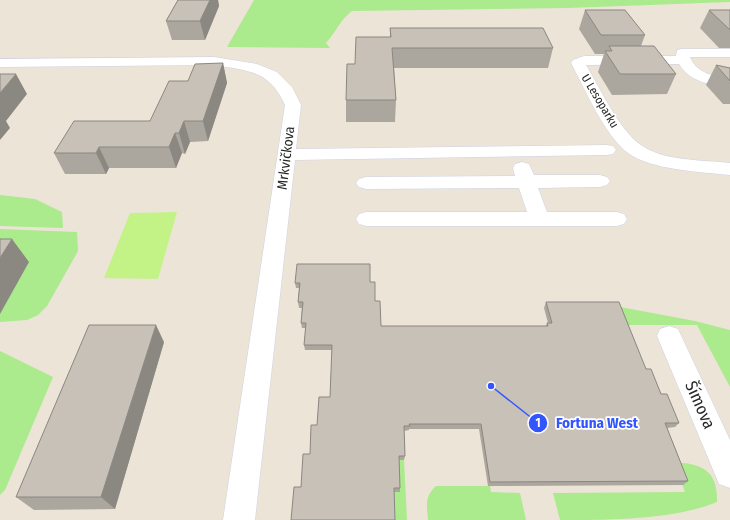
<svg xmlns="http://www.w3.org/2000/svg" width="730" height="520" viewBox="0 0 730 520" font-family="'Fira Sans Condensed',sans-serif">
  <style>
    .green { fill: #abea8d }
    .pitch { fill: #c3f387 }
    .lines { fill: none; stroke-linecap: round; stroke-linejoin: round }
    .minor-casing { stroke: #cdd1e3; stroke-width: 1 }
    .minor { fill: #fff; fill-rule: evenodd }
    .wall { fill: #aba69e }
    .shaded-wall { fill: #8b8781 }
    .building { fill: #c7c1b8; stroke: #8b8781 }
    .labels { text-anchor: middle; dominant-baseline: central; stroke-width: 3.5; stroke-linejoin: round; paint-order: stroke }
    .far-street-label { font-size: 12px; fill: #282828; stroke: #fff }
    .street-label { font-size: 14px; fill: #282828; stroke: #fff }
    .near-street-label { font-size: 17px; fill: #282828; stroke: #fff }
    .leader { fill: none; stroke: #3255ff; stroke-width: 1.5 }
    .callout-dot { fill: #3255ff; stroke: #fff; stroke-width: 1.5 }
    .mark-label { font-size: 12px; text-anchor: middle; font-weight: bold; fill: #fff }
    .callout-label { font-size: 15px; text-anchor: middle; font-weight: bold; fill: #3255ff; stroke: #fff; stroke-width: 3.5; stroke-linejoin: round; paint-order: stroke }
  </style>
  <rect width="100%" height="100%" fill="#ece4d7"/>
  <g class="green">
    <path d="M254 0H730V2L568 8 352 11C339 21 337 31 326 43L330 48 227 47Z"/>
    <path d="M0 195 35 199 62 212 63 228 0 226Z"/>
    <path d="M0 229 77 232 78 251 47 306 38 315 27 320 0 322Z"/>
    <path d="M615 306 695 321 730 330V387L697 325H623Z"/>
    <path d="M0 351 53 377 5 490 0 495Z"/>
    <path d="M399 460H404L407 520H395L393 492Z"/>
    <path d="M674 462C702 464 718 470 717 502 673 520 610 520 560 520L553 493 685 492Z"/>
    <path d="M436 486H490L491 492 520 493 526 520H428C427 506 424 497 436 486Z"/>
  </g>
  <path class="pitch" d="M177 212 158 279 104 278 130 213Z"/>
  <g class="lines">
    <defs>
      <g id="minor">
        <path d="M682 49H730V57H690C696 73 715 77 730 78V88C711 85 690 82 679 64L586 65C600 88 619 130 641 145 662 161 704 160 730 163V175C702 172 651 170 628 153 605 136 585 89 571 63L573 60 584 56H676L677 50Z"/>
        <path d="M214 57 257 64 277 72 292 87 301 105 296 149 607 145 613 146 616 150 613 154 607 155 295 160 255 520H223L285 105C269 70 249 71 214 65L0 67V59Z"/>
        <path d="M522 162 529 164 534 175H600L607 177 610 181 607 185 600 187 538 188 547 212H617L624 214 627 219 624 224 617 226H366L359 224 356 219 359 214 366 212H527L519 188 366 189 359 187 356 183 359 179 366 177 515 176 513 168 515 164Z"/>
        <path d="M669 326 678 329 730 440V488L719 484 657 336 660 329Z"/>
      </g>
    </defs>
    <use href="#minor" class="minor-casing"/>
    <use href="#minor" class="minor"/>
  </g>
  <g class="wall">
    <path d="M178 0H218L219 6 205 40H172L166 21Z"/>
    <path d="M585 10 645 35 641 46 676 74 667 94 612 95 598 72 604 54H595L579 29Z"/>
    <path d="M709 10H730V48H719L700 28Z"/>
    <path d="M390 28 553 48 548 68H394L396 100 395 122H346V100L355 64 390 37Z"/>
    <path d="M223 63 227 83 208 141 190 142 185 154 182 153 176 168H109L106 174H65L54 153 150 121 188 81Z"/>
    <path d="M716 65 730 68V104H723L706 85Z"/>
    <path d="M370 282 381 326H546L547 323H548L544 308 546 302 646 369 679 423 675 427 667 428 688 481 683 485 488 486 479 429H409V430L404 431 405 456 404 460H399L400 488V492H394L301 487 310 454 317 425 330 397 332 350H305L304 345 306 328H302L301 323 302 308H299L298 302 299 288H296L295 283Z"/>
    <path d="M164 342 115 509 34 510 16 497Z"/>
  </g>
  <g class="shaded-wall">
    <path d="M210 0H218L219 6 205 40 200 21Z"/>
    <path d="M223 63 227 83 208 141 203 121Z"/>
    <path d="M16 74 27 94 6 121 10 128 0 140V93Z"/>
    <path d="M184 121 190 142 185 154 179 133Z"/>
    <path d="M175 133 182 153 176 168 169 147Z"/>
    <path d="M99 147 109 168 106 174 96 153Z"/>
    <path d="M12 239 29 262 0 314V258Z"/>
    <path d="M156 325 164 342 115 509 101 497Z"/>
  </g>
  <g class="building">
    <path d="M178 0H210L200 21H166Z"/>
    <path d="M585 10H625L645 35H601Z"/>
    <path d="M709 10H730V29H729Z"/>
    <path d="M390 28H543L553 48H392L396 100H346L347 64H355L356 37H391Z"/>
    <path d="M609 46H654L676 74H620L605 51H612Z"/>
    <path d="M223 63 203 121H184L179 133H175L169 147H99L96 153H54L74 121H150L169 81H188L195 64Z"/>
    <path d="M716 65 730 68V81Z"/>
    <path d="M0 74H16L0 93Z"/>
    <path d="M0 239H12L0 258Z"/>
    <path d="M297 264H370V282H375V301H380L381 326H548L547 323H552L546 302H619L646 369H651L661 394H667L679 423H665L688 481 490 482 481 424H409L410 426H404L405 456H399L400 488H394L395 520H291L294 487H301L303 454H310L311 425H317L319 397H330L332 345H304L306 323H301L303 302H298L300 283H295Z"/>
    <path d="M89 325H156L101 497H16Z"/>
  </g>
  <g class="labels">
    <g class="far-street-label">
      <text transform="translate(600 101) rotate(59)">U Lesoparku</text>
    </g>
    <g class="street-label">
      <text transform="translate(286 158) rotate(-83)">Mrkvičkova</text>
    </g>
    <g class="near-street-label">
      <text transform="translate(700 405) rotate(66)">Šímova</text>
    </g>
  </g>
  <path class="leader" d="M491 386L538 423"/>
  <g class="callout-dot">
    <circle cx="491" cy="386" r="4"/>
    <circle cx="538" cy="423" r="10"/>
  </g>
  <g class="mark-label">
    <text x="538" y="427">1</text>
  </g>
  <g class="callout-label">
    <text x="597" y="428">Fortuna West</text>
  </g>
</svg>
